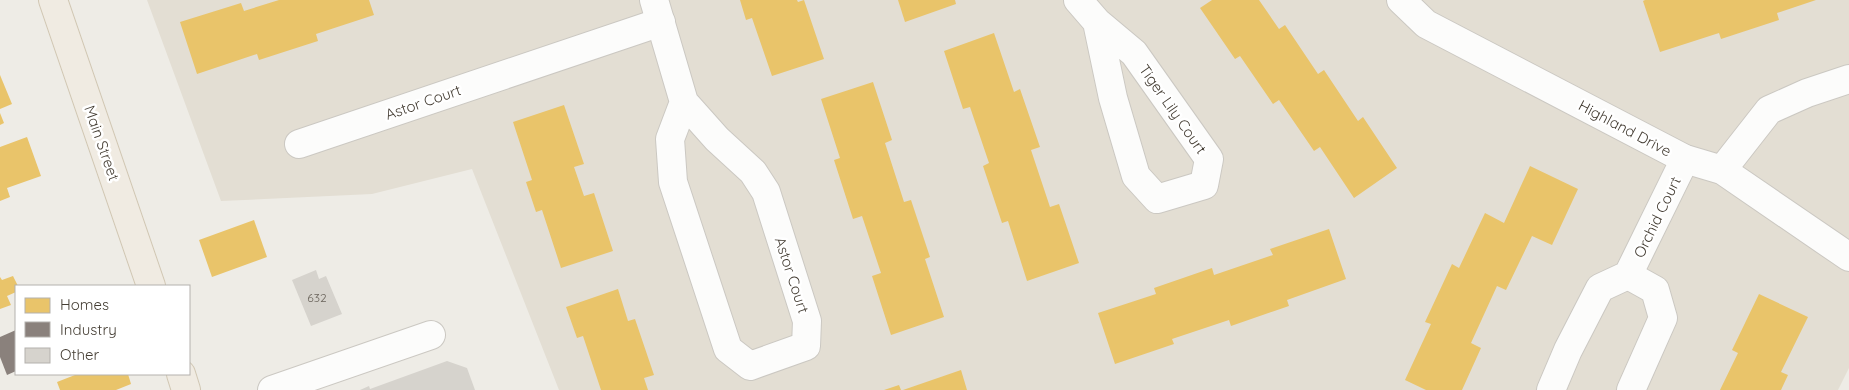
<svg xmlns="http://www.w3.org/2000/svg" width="1849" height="390" viewBox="0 0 1849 390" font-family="Quicksand,sans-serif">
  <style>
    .residential { fill: #e3ded3 }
    .homes { fill: #e9c46a }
    .industry { fill: #8a817c }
    .building { fill: #d6d3cd }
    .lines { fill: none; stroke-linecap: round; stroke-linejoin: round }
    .minor-casing { stroke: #cbc8c2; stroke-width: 30 }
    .major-casing { stroke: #d1c7b3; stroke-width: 30 }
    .minor { stroke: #fcfcfb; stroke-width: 28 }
    .major { stroke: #f0ebe2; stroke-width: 28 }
    .labels { text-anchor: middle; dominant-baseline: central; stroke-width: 5; stroke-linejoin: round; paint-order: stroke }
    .number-label { font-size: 12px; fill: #6a645b }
    .street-label { font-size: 15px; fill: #443d33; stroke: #fff }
  </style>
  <rect width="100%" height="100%" fill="#eeece6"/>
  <path class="residential" d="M147 0H1849V368L1838 390H559L472 169 372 194 221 201Z"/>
  <g class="homes">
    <path d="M279 0H369L374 15 316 34 318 41 290 50 259 60 257 54 197 74 180 22 241 3 244 11Z"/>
    <path d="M740 0H797L798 2 804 0 824 59 772 76 752 18 746 20Z"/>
    <path d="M898 0H955L956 4 905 22Z"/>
    <path d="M1212 0H1259L1279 29 1285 25 1318 74 1324 70 1358 121 1363 117 1397 168 1354 198 1320 147 1314 151 1279 100 1273 104 1240 56 1235 59 1200 8Z"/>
    <path d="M1645 0H1816L1777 13 1779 20 1721 39 1719 33 1660 52 1643 1Z"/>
    <path d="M994 33 1014 92 1020 89 1040 147 1031 150 1050 207 1059 204 1079 263 1027 281 1008 221 1002 223 983 166 989 163 970 107 963 109 944 51Z"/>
    <path d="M0 75 12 104 0 109Z"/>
    <path d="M873 82 892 140 885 143 904 202 911 200 930 257 925 259 944 317 891 335 872 276 881 273 862 216 853 219 834 160 840 158 821 99Z"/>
    <path d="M564 105 584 164 574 167 584 196 594 193 613 251 561 268 542 210 536 212 526 182 532 180 513 122Z"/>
    <path d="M0 113 4 123 0 125Z"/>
    <path d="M27 137 41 176 7 188 10 197 0 201V147Z"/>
    <path d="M1530 166 1578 189 1552 245 1532 236 1506 290 1497 286 1471 343 1481 348 1462 390H1426L1405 380 1431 324 1425 322 1452 264 1459 268 1485 213 1504 223Z"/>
    <path d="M254 220 267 257 212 277 199 240Z"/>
    <path d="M1329 229 1346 279 1287 300 1289 306 1231 326 1229 320 1172 339 1174 344 1115 364 1098 313 1156 294 1154 288 1212 268 1214 275 1273 255 1270 249Z"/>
    <path d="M13 276 18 286 16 292 7 296 11 305 0 309V277L2 280Z"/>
    <path d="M618 289 628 321 635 319 654 375 644 378 648 390H601L583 336 577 338 566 307Z"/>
    <path d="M1759 294 1808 317 1781 372 1788 375 1781 390H1720L1738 353 1732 350Z"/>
    <path d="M961 370 967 390H903Z"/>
    <path d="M74 374H128L131 384 116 390H60L57 382 75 375Z"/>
    <path d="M899 385 901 390H884Z"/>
  </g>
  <path class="industry" d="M16 330V371L7 375 0 357V337Z"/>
  <g class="building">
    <path d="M316 270 319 279 326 276 342 314 311 326 292 280Z"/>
    <path d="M447 361 467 368 475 390H360L369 386 370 389Z"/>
  </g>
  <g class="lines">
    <defs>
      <g id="minor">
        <path d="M654 0 684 102 717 139 753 172 766 192 807 321 806 346 750 366 728 349 673 182 670 139 684 102"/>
        <path d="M1078 0 1097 22 1134 53 1209 159 1204 185 1157 199 1136 176 1113 98 1097 22"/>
        <path d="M1401 0 1426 24 1685 159 1722 170 1849 257"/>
        <path d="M299 144 661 22"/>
        <path d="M1722 170 1769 110 1807 93 1849 79"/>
        <path d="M1628 275 1655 290 1663 318 1631 390"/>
        <path d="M272 390 431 335"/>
        <path d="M1551 390 1568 350 1600 288 1628 275 1685 159"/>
      </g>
      <g id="major">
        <path d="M53 0 151 286"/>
        <path d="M181 374 186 390"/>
      </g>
    </defs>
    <use href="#minor" class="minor-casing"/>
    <use href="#major" class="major-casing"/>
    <use href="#minor" class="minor"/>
    <use href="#major" class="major"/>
  </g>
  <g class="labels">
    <g class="number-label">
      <text x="317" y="297">632</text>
    </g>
    <g class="street-label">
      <text transform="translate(423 102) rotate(-19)">Astor Court</text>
      <text transform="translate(1173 109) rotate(55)">Tiger Lily Court</text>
      <text transform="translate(1625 128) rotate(28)">Highland Drive</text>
      <text transform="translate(102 143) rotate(71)">Main Street</text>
      <text transform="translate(1657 217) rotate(-64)">Orchid Court</text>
      <text transform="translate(792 275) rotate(72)">Astor Court</text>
    </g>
  </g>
  <rect x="15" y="285" width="175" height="90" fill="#ffffff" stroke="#b4b1ad"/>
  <rect x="25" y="298" width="25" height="15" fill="#e9c46a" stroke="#b4b1ad"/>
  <text x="60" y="310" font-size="15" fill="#443d33">Homes</text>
  <rect x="25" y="322" width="25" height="15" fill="#8a817c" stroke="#b4b1ad"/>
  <text x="60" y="335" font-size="15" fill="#443d33">Industry</text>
  <rect x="25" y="348" width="25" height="15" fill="#d6d3cd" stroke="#b4b1ad"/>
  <text x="60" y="360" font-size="15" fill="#443d33">Other</text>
</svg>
